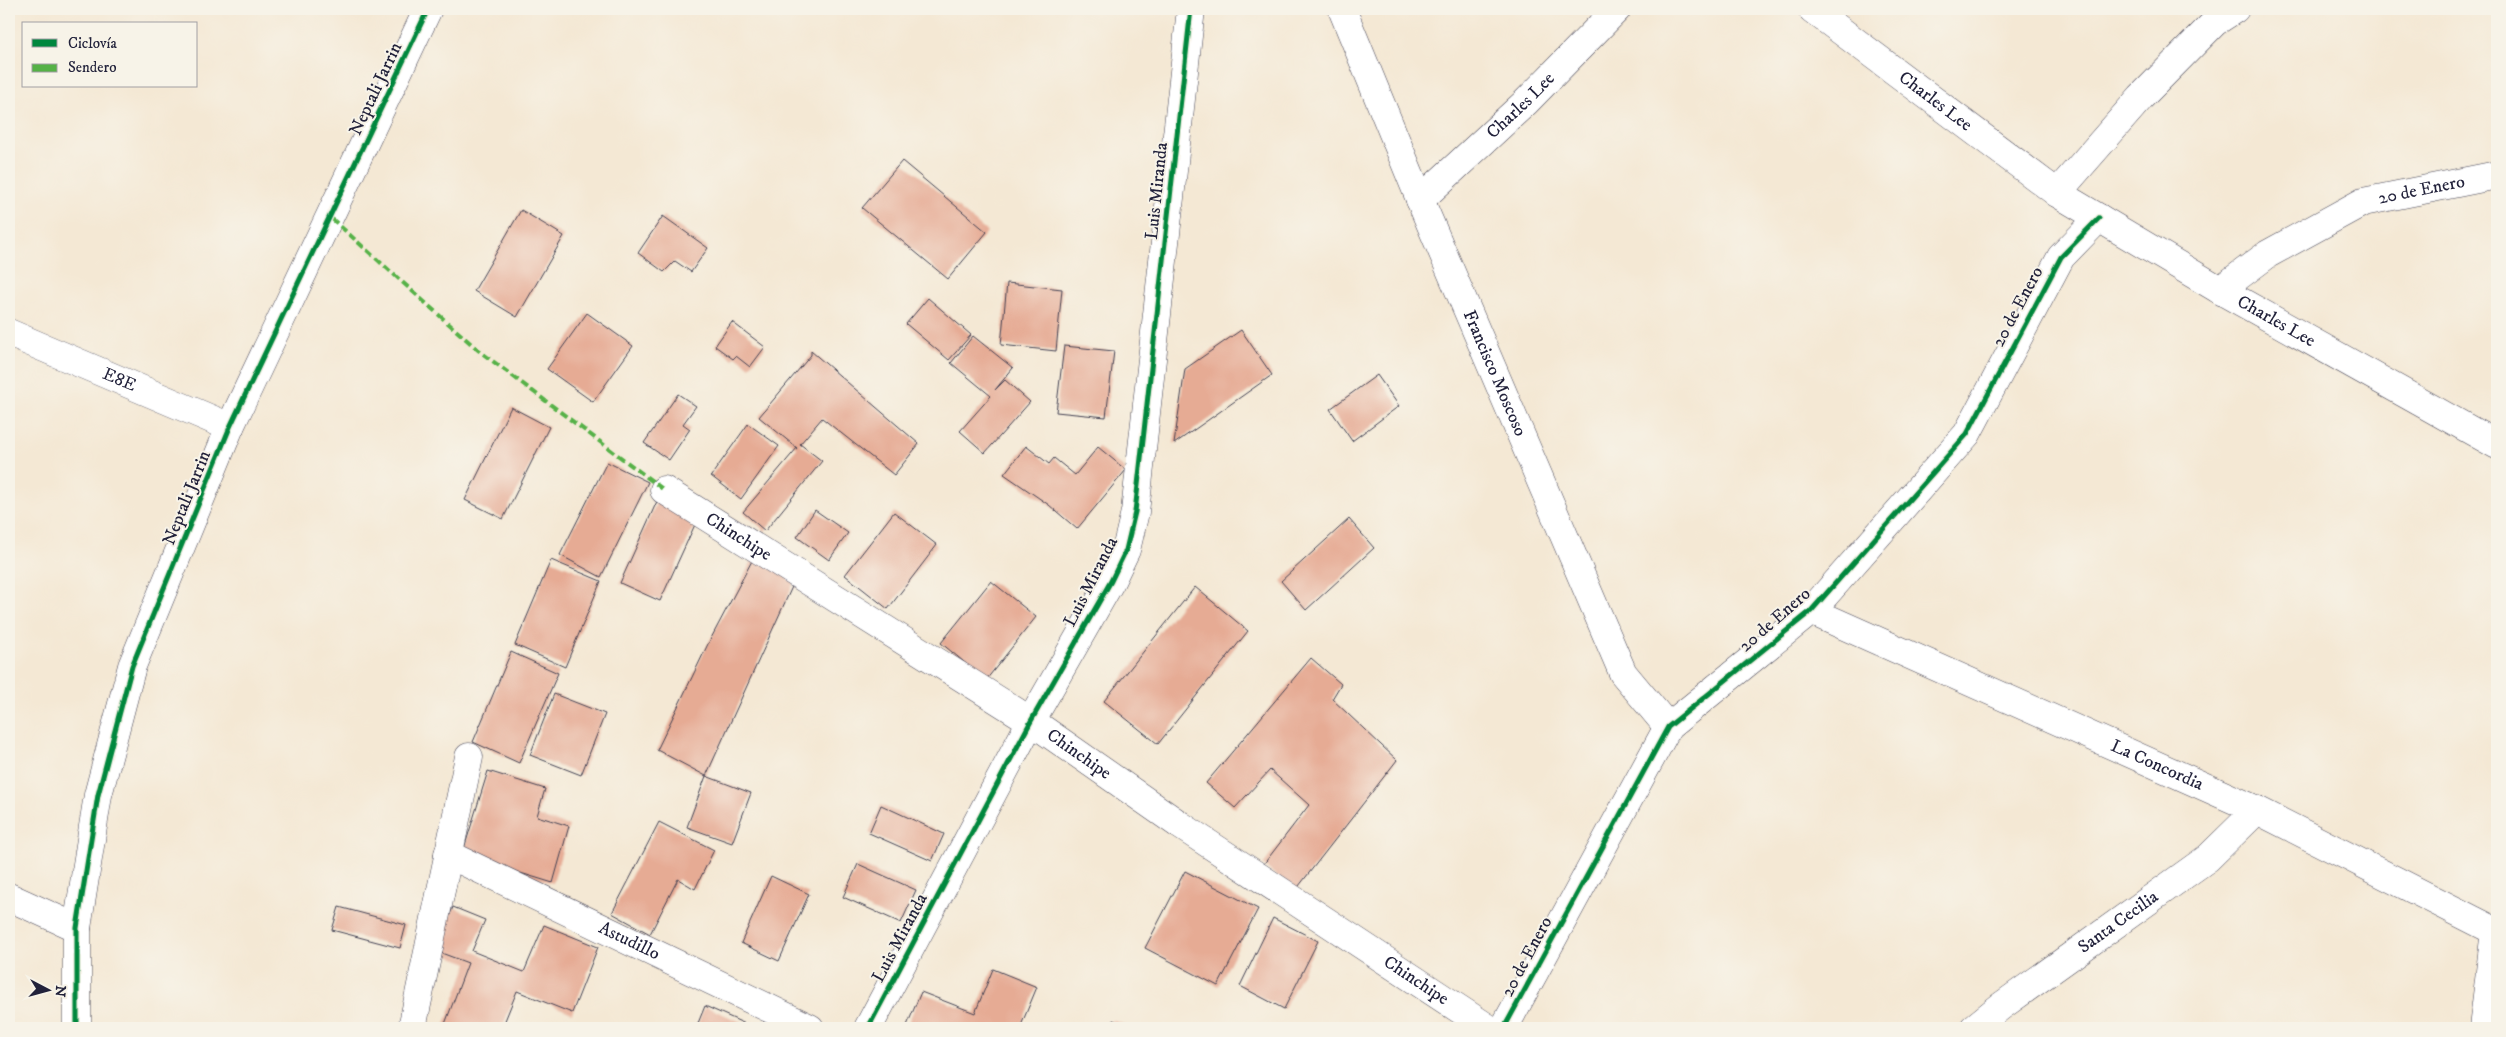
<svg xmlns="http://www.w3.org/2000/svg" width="2506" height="1037" viewBox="0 0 2506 1037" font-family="'IM FELL DW Pica',serif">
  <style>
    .building { fill: #e6ab94 }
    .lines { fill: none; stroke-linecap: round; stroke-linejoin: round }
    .minor-casing { stroke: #424052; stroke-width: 29 }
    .tertiary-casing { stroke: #424052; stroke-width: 29 }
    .minor { stroke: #fff; stroke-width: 28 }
    .tertiary { stroke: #fff; stroke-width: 28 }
    .quiet { stroke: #55b146; stroke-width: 4; stroke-dasharray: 8 4; stroke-linecap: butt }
    .cycleway-casing { stroke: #f7f3e8; stroke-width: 8 }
    .cycleway { stroke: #00873e; stroke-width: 5 }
    .labels { text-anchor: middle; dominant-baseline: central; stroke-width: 4; stroke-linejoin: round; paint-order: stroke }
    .street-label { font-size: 18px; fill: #22223b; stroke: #f7f3e8 }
  </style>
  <rect width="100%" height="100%" fill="#f7f3e8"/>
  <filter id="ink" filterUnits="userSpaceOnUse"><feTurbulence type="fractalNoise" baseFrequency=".02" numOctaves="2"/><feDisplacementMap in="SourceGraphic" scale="10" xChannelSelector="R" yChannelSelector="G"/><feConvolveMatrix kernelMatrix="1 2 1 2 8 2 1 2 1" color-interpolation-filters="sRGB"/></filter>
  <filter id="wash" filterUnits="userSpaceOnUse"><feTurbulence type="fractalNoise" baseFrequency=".0096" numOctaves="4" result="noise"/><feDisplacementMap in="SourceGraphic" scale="20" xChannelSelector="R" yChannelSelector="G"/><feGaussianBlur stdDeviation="1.12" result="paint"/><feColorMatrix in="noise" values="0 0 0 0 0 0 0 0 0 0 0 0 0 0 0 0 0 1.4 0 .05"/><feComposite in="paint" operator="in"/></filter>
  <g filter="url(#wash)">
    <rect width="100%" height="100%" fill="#f4e8d4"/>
    <g id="blocks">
      <g class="building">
        <path d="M902 161 987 232 948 279 862 208Z"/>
        <path d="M521 210 564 236 517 317 474 291Z"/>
        <path d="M663 216 708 248 691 272 675 261 664 272 638 253Z"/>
        <path d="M1007 283 1062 289 1056 351 1001 345Z"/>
        <path d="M928 298 971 335 949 360 906 324Z"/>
        <path d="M587 313 633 346 593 402 547 369Z"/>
        <path d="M732 322 765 347 750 367 736 356 733 359 715 346Z"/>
        <path d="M1241 330 1272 375 1174 444 1185 369Z"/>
        <path d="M973 336 1013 368 995 390 1005 380 1030 402 985 453 960 431 991 396 951 363Z"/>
        <path d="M1064 346 1114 351 1106 417 1056 412Z"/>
        <path d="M811 351 919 444 894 475 822 418 800 444 822 461 765 531 743 512 797 448 759 417 811 355Z"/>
        <path d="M1377 375 1399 406 1352 441 1330 409Z"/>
        <path d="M678 394 696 406 683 424 690 429 669 460 644 443Z"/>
        <path d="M511 407 549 427 503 519 465 500Z"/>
        <path d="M748 424 779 446 741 499 711 476Z"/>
        <path d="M1026 446 1049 464 1054 458 1075 475 1098 447 1126 470 1077 529 1049 505 1004 474Z"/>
        <path d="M607 462 648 482 601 577 560 555Z"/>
        <path d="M658 499 698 518 660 601 620 583Z"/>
        <path d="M815 510 848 533 829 560 797 537Z"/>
        <path d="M894 512 937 545 888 609 845 575Z"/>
        <path d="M1349 519 1374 548 1306 610 1281 581Z"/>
        <path d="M754 557 796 578 706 776 751 793 732 843 687 827 706 776 657 750 708 644Z"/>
        <path d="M551 560 601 581 565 667 515 645Z"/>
        <path d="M991 581 1036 617 986 680 941 643Z"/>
        <path d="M1195 587 1248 631 1158 744 1104 701Z"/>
        <path d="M511 652 558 673 519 763 473 742Z"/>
        <path d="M1311 658 1341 684 1332 699 1397 760 1295 891 1263 865 1309 805 1270 770 1235 808 1206 783Z"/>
        <path d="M554 694 605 714 581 775 530 755Z"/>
        <path d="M488 771 545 789 537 816 569 826 553 883 462 855Z"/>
        <path d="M881 805 944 834 932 861 869 833Z"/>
        <path d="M659 822 714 850 695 889 678 879 650 934 612 913Z"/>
        <path d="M858 864 916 890 901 923 843 897Z"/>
        <path d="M1185 871 1258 909 1218 986 1145 948Z"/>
        <path d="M771 876 809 894 779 961 741 943Z"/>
        <path d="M339 907 406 925 400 948 332 930Z"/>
        <path d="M453 907 485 920 472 951 524 972 544 925 598 947 572 1013 517 991 502 1028H455L445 1024 468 963 436 951Z"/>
        <path d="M1273 918 1318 941 1284 1009 1240 986Z"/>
        <path d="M993 969 1037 987 1020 1028H906L921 992 975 1013Z"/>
        <path d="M705 1006 750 1026 749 1028H696Z"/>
        <path d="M1113 1020 1132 1028H1109Z"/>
      </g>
    </g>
  </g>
  <g filter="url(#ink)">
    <use href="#blocks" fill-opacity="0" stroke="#424052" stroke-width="1"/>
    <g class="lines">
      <defs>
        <g id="minor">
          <path id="s1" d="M1342 9 1424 209 1623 673 1668 727"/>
          <path id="s2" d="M1812 9 2057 193 2141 97 2215 22 2235 9"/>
          <path id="s3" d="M2057 193 2220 290 2497 445"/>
          <path id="s4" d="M1420 200 1526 102 1617 9"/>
          <path id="s5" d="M2220 290 2268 254 2363 202 2497 175"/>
          <path id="s6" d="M9 333 230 427"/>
          <path id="s7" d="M664 490 1031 721 1180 825 1488 1028"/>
          <path id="s8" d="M1811 611 2257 810 2497 932"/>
          <path id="s9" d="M448 854 810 1028"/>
          <path d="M9 897 77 928"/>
          <path d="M412 1028 469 757"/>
          <path d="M868 1028 1031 721 1111 581 1126 550 1135 512 1191 9"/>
          <path d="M1504 1028 1668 727 1811 611 1967 434 2061 257 2099 218"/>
          <path id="s10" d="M1974 1028 2000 1007 2208 858 2257 810"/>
          <path d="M2483 1028 2495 931"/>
        </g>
        <path id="tertiary" d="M77 1028V928L98 795 132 666 230 427 428 9"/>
      </defs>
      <use href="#minor" class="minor-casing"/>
      <use href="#tertiary" class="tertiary-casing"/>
      <use href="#minor" class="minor"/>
      <use href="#tertiary" class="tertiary"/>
      <path class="quiet" d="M331 218 478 350 664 490"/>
      <defs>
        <g id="cycleway">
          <path d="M77 1028V928L98 795 132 666 230 427 428 9"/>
          <path d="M868 1028 1031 721 1111 581 1126 550 1135 512 1191 9"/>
          <path d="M1504 1028 1668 727 1811 611 1967 434 2061 257 2099 218"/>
        </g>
      </defs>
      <use href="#cycleway" class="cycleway-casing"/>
      <use href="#cycleway" class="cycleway"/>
    </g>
  </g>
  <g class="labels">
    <g class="street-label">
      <text transform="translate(376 89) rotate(-65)">Neptali Jarrin</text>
      <text stroke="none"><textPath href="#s2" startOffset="154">Charles Lee</textPath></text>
      <text stroke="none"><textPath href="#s4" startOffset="138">Charles Lee</textPath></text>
      <text stroke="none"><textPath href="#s5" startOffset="228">20 de Enero</textPath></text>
      <text transform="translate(1157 191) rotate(-84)">Luis Miranda</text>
      <text transform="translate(2018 307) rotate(-62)">20 de Enero</text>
      <text stroke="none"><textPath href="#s3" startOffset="254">Charles Lee</textPath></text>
      <text stroke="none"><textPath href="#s1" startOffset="395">Francisco Moscoso</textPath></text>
      <text stroke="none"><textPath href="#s6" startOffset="120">E8E</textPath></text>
      <text transform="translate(187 498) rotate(-68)">Neptali Jarrin</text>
      <text stroke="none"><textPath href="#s7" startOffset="88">Chinchipe</textPath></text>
      <text transform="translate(1091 582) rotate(-63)">Luis Miranda</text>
      <text transform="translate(1775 620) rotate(-41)">20 de Enero</text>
      <text stroke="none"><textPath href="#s7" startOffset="492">Chinchipe</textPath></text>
      <text stroke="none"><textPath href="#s8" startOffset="379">La Concordia</textPath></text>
      <text stroke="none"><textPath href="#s10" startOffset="179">Santa Cecilia</textPath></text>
      <text transform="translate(900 938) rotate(-62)">Luis Miranda</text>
      <text stroke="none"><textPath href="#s9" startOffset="201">Astudillo</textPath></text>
      <text transform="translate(1527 957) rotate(-62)">20 de Enero</text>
      <text stroke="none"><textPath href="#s7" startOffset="898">Chinchipe</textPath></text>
    </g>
  </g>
  <rect width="2506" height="1037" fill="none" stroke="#f7f3e8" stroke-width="30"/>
  <rect x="22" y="22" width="175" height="65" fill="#f7f3e8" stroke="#a29fa3"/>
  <rect x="32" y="39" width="25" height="8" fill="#00873e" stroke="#a29fa3"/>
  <text x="68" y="48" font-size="15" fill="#22223b">Ciclovía</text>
  <rect x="32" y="64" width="25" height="8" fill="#55b146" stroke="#a29fa3"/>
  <text x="68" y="72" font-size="15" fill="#22223b">Sendero</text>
  <g transform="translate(48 990) rotate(96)" stroke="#f7f3e8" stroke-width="4" paint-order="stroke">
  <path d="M0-4L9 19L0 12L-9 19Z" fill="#22223b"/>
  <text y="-8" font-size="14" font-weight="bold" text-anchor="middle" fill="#22223b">N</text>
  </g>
</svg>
